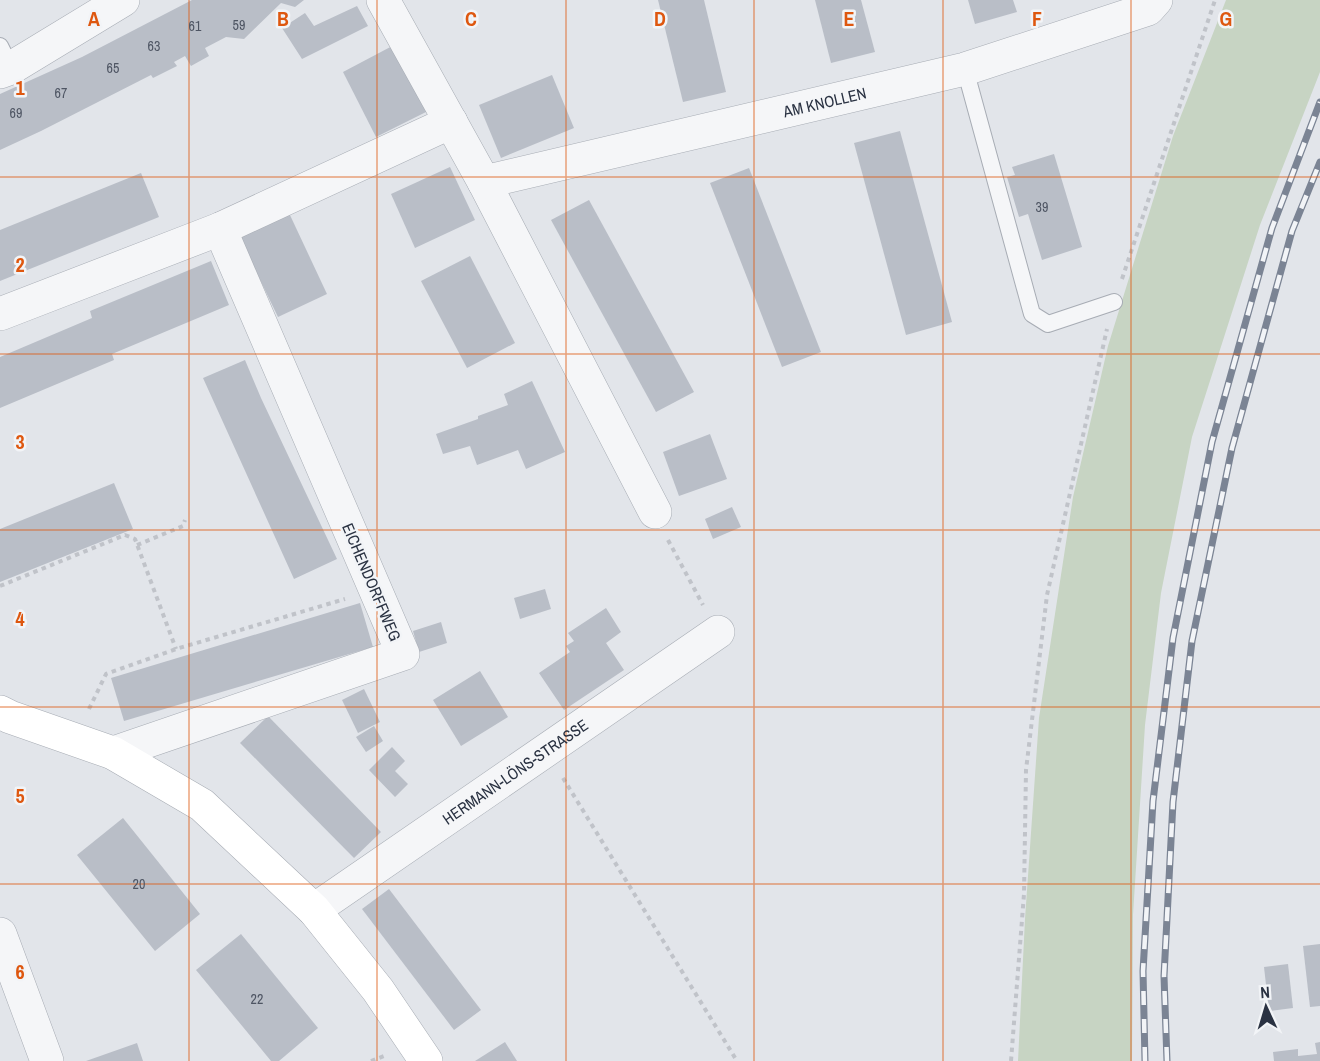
<svg xmlns="http://www.w3.org/2000/svg" width="1320" height="1061" viewBox="0 0 1320 1061" font-family="'Archivo Narrow',sans-serif">
  <style>
    .green { fill: #c7d4c3 }
    .building { fill: #b9bec7 }
    .lines { fill: none; stroke-linecap: round; stroke-linejoin: round }
    .service-casing { stroke: #a7acb4; stroke-width: 18 }
    .minor-casing { stroke: #a7acb4; stroke-width: 34 }
    .secondary-casing { stroke: #a7acb4; stroke-width: 34 }
    .path { stroke: #c0c3c9; stroke-width: 4; stroke-dasharray: 4.5 4.5; stroke-linecap: butt }
    .service { stroke: #f5f6f8; stroke-width: 16 }
    .minor { stroke: #f5f6f8; stroke-width: 33 }
    .secondary { stroke: #fff; stroke-width: 33 }
    .rail-casing { stroke: #7b8494; stroke-width: 7 }
    .rail { stroke: #f2f4f7; stroke-width: 4.5; stroke-dasharray: 14; stroke-linecap: butt }
    .grid { fill: none; stroke: #de570f; stroke-width: 1.5; stroke-opacity: 0.55 }
    .labels { text-anchor: middle; dominant-baseline: central; stroke-width: 5; stroke-linejoin: round; paint-order: stroke }
    .number-label { font-size: 14px; fill: #4e5563 }
    .street-label { font-size: 16px; fill: #2a3242; stroke: #f2f4f7 }
    .grid-label { font-size: 20px; text-anchor: middle; font-weight: bold; fill: #de570f; stroke: #f2f4f7; stroke-width: 5; stroke-linejoin: round; paint-order: stroke }
  </style>
  <rect width="100%" height="100%" fill="#e2e5ea"/>
  <path class="green" d="M1226 0H1320V72L1260 225 1192 437 1161 593 1145 725 1133 915 1132 1061H1018L1025 919 1039 718 1073 497 1108 346 1173 136Z"/>
  <g class="building">
    <path d="M192 0H304L295 7 281 3 244 39 226 37 205 48 209 56 191 66 185 56 174 62 177 66 153 78 151 75 41 131 0 150V94L82 57Z"/>
    <path d="M658 0H704L726 92 683 102Z"/>
    <path d="M815 0H861L875 52 831 63Z"/>
    <path d="M968 0H1013L1017 12 975 24Z"/>
    <path d="M357 6 368 26 302 59 282 28 305 13 314 26Z"/>
    <path d="M396 44 430 110 376 137 343 72Z"/>
    <path d="M552 75 574 128 501 158 479 105Z"/>
    <path d="M900 131 952 322 906 335 854 143Z"/>
    <path d="M1054 154 1082 247 1042 260 1028 214 1019 217 1007 177 1015 175 1012 167Z"/>
    <path d="M450 167 475 220 415 248 391 194Z"/>
    <path d="M749 168 821 352 782 367 710 183Z"/>
    <path d="M141 173 159 217 0 281V230Z"/>
    <path d="M589 200 694 392 656 412 551 220Z"/>
    <path d="M289 213 327 294 278 317 239 236Z"/>
    <path d="M470 256 515 343 467 368 421 281Z"/>
    <path d="M211 261 229 305 112 354 114 360 0 408V357L92 318 90 311Z"/>
    <path d="M245 360 261 398 337 559 294 579 203 378Z"/>
    <path d="M532 381 565 452 526 469 518 450 477 465 470 446 443 454 436 434 478 419V416L508 405 504 394Z"/>
    <path d="M710 434 727 479 679 496 663 452Z"/>
    <path d="M114 483 133 529 0 582V529Z"/>
    <path d="M732 507 741 527 713 539 705 519Z"/>
    <path d="M545 589 551 609 520 619 514 598Z"/>
    <path d="M360 603 373 647 124 721 111 678Z"/>
    <path d="M606 608 621 632 606 643 624 670 564 710 539 673 570 652 566 646 574 641 568 633Z"/>
    <path d="M441 622 447 643 419 652 413 631Z"/>
    <path d="M480 671 508 717 461 746 433 700Z"/>
    <path d="M364 689 380 722 358 733 342 700Z"/>
    <path d="M268 716 381 832 354 858 240 743Z"/>
    <path d="M374 726 383 741 366 752 356 737Z"/>
    <path d="M392 747 405 761 395 771 408 784 395 797 369 770Z"/>
    <path d="M123 818 200 914 155 951 77 855Z"/>
    <path d="M389 889 481 1010 454 1030 362 909Z"/>
    <path d="M241 934 318 1028 279 1061H271L196 970Z"/>
    <path d="M1320 944V1006L1310 1007 1303 946Z"/>
    <path d="M1288 964 1293 1008 1269 1011 1264 967Z"/>
    <path d="M505 1042 517 1061H475Z"/>
    <path d="M1320 1042V1061H1274L1273 1052 1298 1049V1056L1317 1054 1315 1043Z"/>
    <path d="M137 1043 143 1061H86Z"/>
  </g>
  <g class="lines">
    <defs>
      <g id="service">
        <path d="M0 46 11 68"/>
        <path d="M965 69 1032 314 1048 324 1114 302"/>
      </g>
      <g id="minor">
        <path d="M383 0 484 182 655 512"/>
        <path d="M0 72 11 68 123 0"/>
        <path id="s1" d="M484 182 965 69 1148 9 1156 0"/>
        <path d="M0 314 220 229 451 122"/>
        <path d="M113 753 403 654 220 229"/>
        <path id="s2" d="M314 910 718 632"/>
        <path d="M0 934 47 1061"/>
      </g>
      <path id="secondary" d="M0 712 10 717 113 753 202 805 314 910 378 990 426 1061"/>
    </defs>
    <use href="#service" class="service-casing"/>
    <use href="#minor" class="minor-casing"/>
    <use href="#secondary" class="secondary-casing"/>
    <g class="path">
      <path d="M1122 279 1215 0"/>
      <path d="M668 540 703 605"/>
      <path d="M137 545 183 526 185 520"/>
      <path d="M0 586 125 535 135 539 176 649"/>
      <path d="M89 709 106 674 176 649 345 599"/>
      <path d="M563 778 737 1061"/>
      <path d="M371 1061 384 1056"/>
      <path d="M1011 1061 1024 894 1026 770 1047 595 1107 329"/>
    </g>
    <use href="#service" class="service"/>
    <use href="#minor" class="minor"/>
    <use href="#secondary" class="secondary"/>
    <defs>
      <g id="rail">
        <path d="M1145 1061 1143 971 1153 801 1173 638 1212 442 1272 228 1320 102"/>
        <path d="M1167 1061 1164 976 1173 802 1192 641 1232 448 1292 231 1320 162"/>
      </g>
    </defs>
    <use href="#rail" class="rail-casing"/>
    <use href="#rail" class="rail"/>
  </g>
  <path class="grid" d="M189 0V1061M377 0V1061M566 0V1061M754 0V1061M943 0V1061M1131 0V1061M0 177H1320M0 354H1320M0 530H1320M0 707H1320M0 884H1320"/>
  <g class="labels">
    <g class="number-label">
      <text x="239" y="25">59</text>
      <text x="195" y="26">61</text>
      <text x="154" y="46">63</text>
      <text x="113" y="68">65</text>
      <text x="61" y="93">67</text>
      <text x="16" y="113">69</text>
      <text x="1042" y="207">39</text>
      <text x="139" y="884">20</text>
      <text x="257" y="999">22</text>
    </g>
    <g class="street-label">
      <text stroke="none"><textPath href="#s1" startOffset="350">AM KNOLLEN</textPath></text>
      <text transform="translate(372 582) rotate(67)">EICHENDORFFWEG</text>
      <text stroke="none"><textPath href="#s2" startOffset="244">HERMANN-LÖNS-STRASSE</textPath></text>
    </g>
  </g>
  <g class="grid-label">
    <text x="94" y="26">A</text>
    <text x="283" y="26">B</text>
    <text x="471" y="26">C</text>
    <text x="660" y="26">D</text>
    <text x="849" y="26">E</text>
    <text x="1037" y="26">F</text>
    <text x="1226" y="26">G</text>
    <text x="20" y="95">1</text>
    <text x="20" y="272">2</text>
    <text x="20" y="449">3</text>
    <text x="20" y="626">4</text>
    <text x="20" y="803">5</text>
    <text x="20" y="979">6</text>
  </g>
  <g transform="translate(1266 1007) rotate(356)" stroke="#f2f4f7" stroke-width="4.5" paint-order="stroke">
  <path d="M0-4.5L10 22L0 15L-10 22Z" fill="#2a3242"/>
  <text y="-9" font-size="16" font-weight="bold" text-anchor="middle" fill="#2a3242">N</text>
  </g>
</svg>
